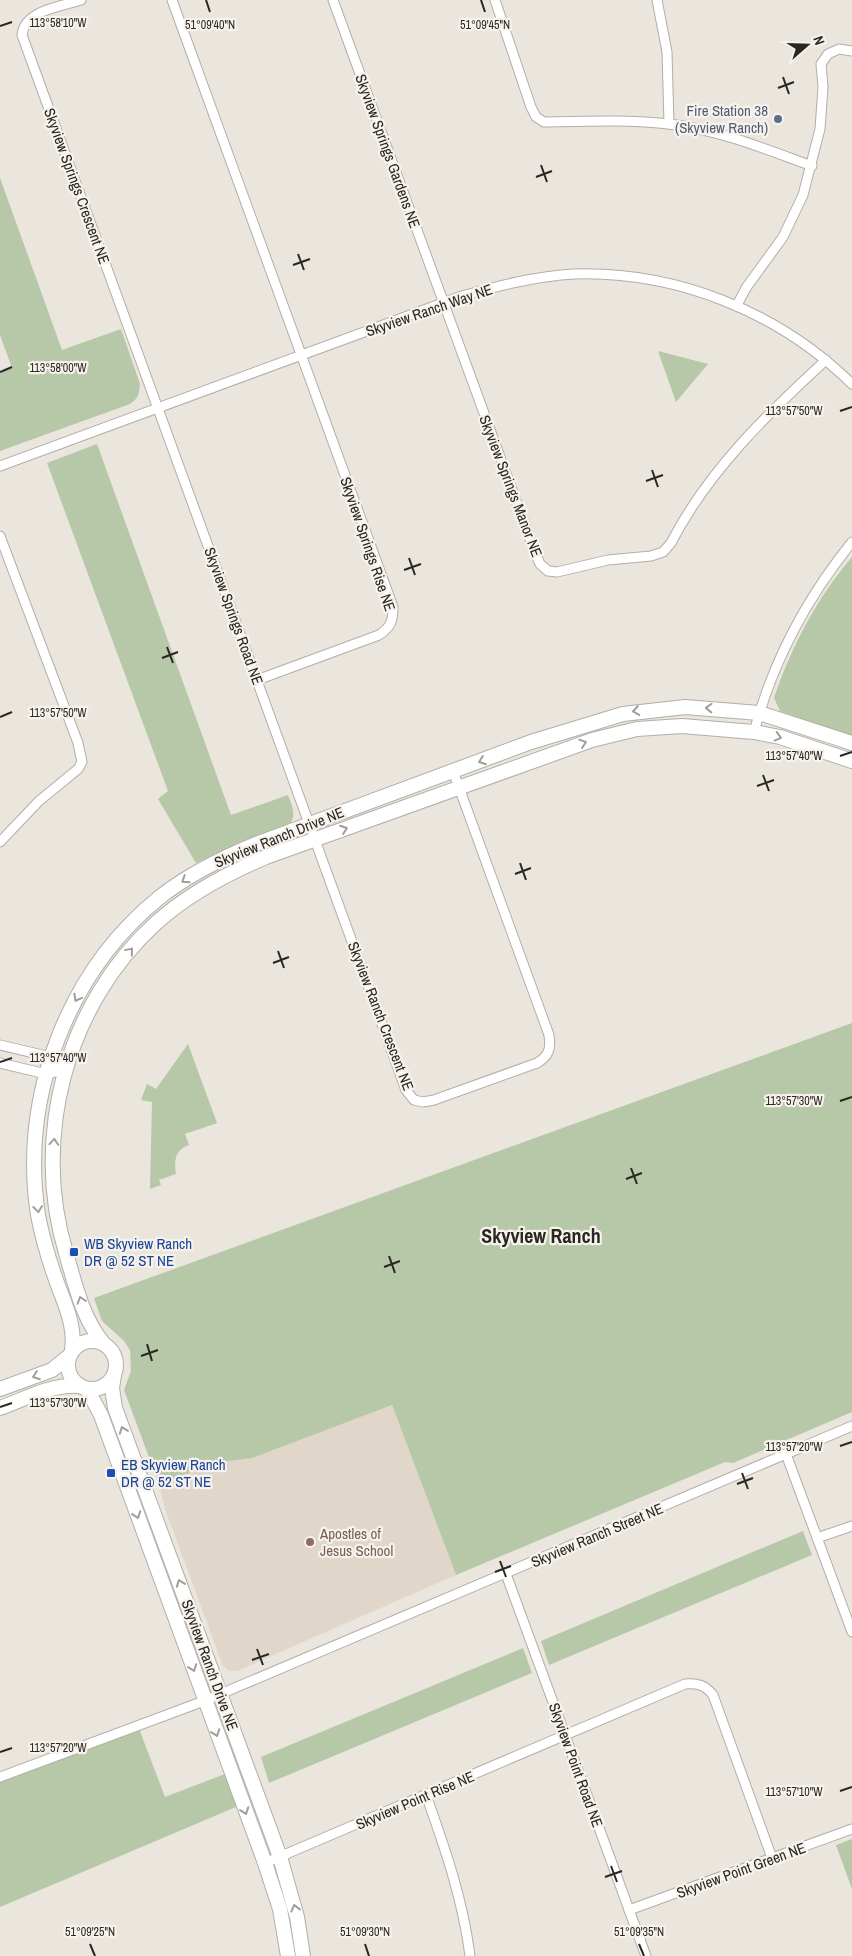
<svg xmlns="http://www.w3.org/2000/svg" width="852" height="1956" viewBox="0 0 852 1956" font-family="'Archivo Narrow',sans-serif">
  <style>
    .built { fill: #e0d7ca }
    .green { fill: #b6c8a7 }
    .lines { fill: none; stroke-linecap: round; stroke-linejoin: round }
    .street-casing { stroke: #b3aea7; stroke-width: 11 }
    .secondary-casing { stroke: #b3aea7; stroke-width: 16 }
    .street { stroke: #fff; stroke-width: 9 }
    .secondary { stroke: #fff; stroke-width: 14 }
    .oneway { stroke: #9f9e9c }
    .ticks { fill: none; stroke: #292724; stroke-width: 2 }
    .service-dot { fill: #5c6f8a; stroke: #f7f2eb; stroke-width: 2 }
    .transit-dot { fill: #1a4fb4; stroke: #f7f2eb; stroke-width: 2 }
    .education-dot { fill: #8d6e63; stroke: #f7f2eb; stroke-width: 2 }
    .labels { text-anchor: middle; dominant-baseline: central; stroke-width: 4.5; stroke-linejoin: round; paint-order: stroke }
    .service-label { font-size: 15px; fill: #4e5e75; stroke: #f7f2eb; text-anchor: end }
    .street-label { font-size: 15px; fill: #292724; stroke: #f7f2eb }
    .transit-label { font-size: 15px; fill: #164399; stroke: #f7f2eb; text-anchor: start }
    .education-label { font-size: 15px; fill: #785e54; stroke: #f7f2eb; text-anchor: start }
    .district-label { font-size: 20px; font-weight: bold; fill: #292724; stroke: #f7f2eb }
    .ticks-label { font-size: 12px; text-anchor: middle; fill: #292724; stroke: #f7f2eb; stroke-width: 4.5; stroke-linejoin: round; paint-order: stroke }
  </style>
  <rect width="100%" height="100%" fill="#eae5dd"/>
  <path class="built" d="M392 1405 456 1575 237 1671H229L223 1666 165 1509 159 1484 218 1462 252 1457Z"/>
  <g class="green">
    <path d="M0 178 62 350 121 329 140 384C139 393 139 398 130 404L0 451V372L12 368 0 335Z"/>
    <path d="M658 351 708 364 676 402Z"/>
    <path d="M97 444 231 815 288 795C292 805 297 816 289 825L242 841 196 863 158 799 168 791 47 463Z"/>
    <path d="M852 557V736L780 711 774 698C791 647 817 598 852 557Z"/>
    <path d="M852 1023V1412L733 1463 725 1462 456 1575 392 1405 252 1458 218 1462 159 1484 124 1390 131 1371 130 1350 124 1341 102 1321 94 1298Z"/>
    <path d="M188 1044 217 1123 185 1134 189 1145C175 1150 174 1160 176 1174L159 1180 161 1185 150 1189 152 1102 141 1100 147 1084 156 1089Z"/>
    <path d="M803 1531 812 1555 549 1665 541 1641Z"/>
    <path d="M523 1648 532 1673 269 1783 261 1757Z"/>
    <path d="M138 1726 165 1797 230 1772 243 1804 0 1907V1777Z"/>
    <path d="M852 1839V1889L836 1845Z"/>
  </g>
  <g class="lines">
    <defs>
      <g id="street">
        <path d="M81 0C60 7 25 10 22 35L406 1090 414 1100 423 1102 434 1100 537 1063C549 1056 551 1049 549 1035L453 771"/>
        <path d="M172 0 393 607C393 621 391 627 379 635L257 680"/>
        <path d="M333 0 534 550 540 564 548 571 557 572 608 560 651 556 663 552 671 543C708 471 767 414 826 360"/>
        <path d="M495 0 531 107 536 117 544 122C588 121 634 119 677 125 724 132 768 150 812 166"/>
        <path d="M657 0 667 52 669 124"/>
        <path d="M737 305 746 288 783 237 803 195 820 129 823 87 821 64 828 54 839 49 852 51"/>
        <path d="M0 466 462 296C498 286 536 276 574 274 677 271 779 312 852 384"/>
        <path d="M0 536 78 743 82 762 78 769 39 801 0 842"/>
        <path d="M754 732C773 660 806 599 852 542"/>
        <path d="M0 1045 51 1057 65 1070"/>
        <path d="M0 1063 46 1074 65 1070"/>
        <path d="M786 1454 852 1632"/>
        <path d="M817 1538 852 1526"/>
        <path d="M506 1574 646 1956"/>
        <path d="M0 1777 204 1701 852 1426"/>
        <path d="M426 1795C445 1848 463 1900 470 1956"/>
        <path d="M265 1863 685 1684C698 1683 705 1685 713 1695L772 1858"/>
        <path d="M629 1910 852 1829"/>
      </g>
      <g id="secondary">
        <circle cx="92" cy="1365" r="24"/>
        <path d="M103 1343C82 1317 75 1284 66 1253 31 1138 66 1004 156 923 188 894 226 874 266 857L592 740 637 729 682 726 754 732 780 737 852 761"/>
        <path d="M72 1350C76 1324 63 1301 55 1277 48 1257 42 1236 38 1215 20 1097 67 972 160 897 189 874 222 858 256 844L531 742 623 714 685 707 759 713 852 743"/>
        <path d="M114 1375 112 1388 115 1408 280 1857 297 1917 303 1956"/>
        <path d="M0 1389 52 1370 68 1357"/>
        <path d="M87 1389 101 1415 265 1863 280 1909 288 1956"/>
        <path d="M0 1408C25 1399 53 1383 80 1386"/>
      </g>
    </defs>
    <use href="#street" class="street-casing"/>
    <use href="#secondary" class="secondary-casing"/>
    <use href="#street" class="street"/>
    <use href="#secondary" class="secondary"/>
  </g>
  <defs><path id="oneway-chevron" d="M-2-3.5L2.5 0L-2 3.5" fill="none" stroke-width="1.6" stroke-linecap="round" stroke-linejoin="round" transform="scale(1.25)"/></defs>
  <g class="oneway">
    <use href="#oneway-chevron" transform="translate(709 708) rotate(-178)"/>
    <use href="#oneway-chevron" transform="translate(636 711) rotate(171)"/>
    <use href="#oneway-chevron" transform="translate(778 737) rotate(15)"/>
    <use href="#oneway-chevron" transform="translate(583 743) rotate(-19)"/>
    <use href="#oneway-chevron" transform="translate(482 761) rotate(160)"/>
    <use href="#oneway-chevron" transform="translate(344 829) rotate(-20)"/>
    <use href="#oneway-chevron" transform="translate(185 880) rotate(147)"/>
    <use href="#oneway-chevron" transform="translate(130 951) rotate(-50)"/>
    <use href="#oneway-chevron" transform="translate(77 998) rotate(119)"/>
    <use href="#oneway-chevron" transform="translate(54 1142) rotate(-86)"/>
    <use href="#oneway-chevron" transform="translate(38 1209) rotate(83)"/>
    <use href="#oneway-chevron" transform="translate(81 1300) rotate(-108)"/>
    <use href="#oneway-chevron" transform="translate(36 1376) rotate(160)"/>
    <use href="#oneway-chevron" transform="translate(123 1430) rotate(-110)"/>
    <use href="#oneway-chevron" transform="translate(137 1515) rotate(70)"/>
    <use href="#oneway-chevron" transform="translate(180 1583) rotate(-110)"/>
    <use href="#oneway-chevron" transform="translate(193 1668) rotate(70)"/>
    <use href="#oneway-chevron" transform="translate(216 1733) rotate(70)"/>
    <use href="#oneway-chevron" transform="translate(245 1811) rotate(70)"/>
    <use href="#oneway-chevron" transform="translate(295 1908) rotate(-104)"/>
  </g>
  <path class="ticks" d="M206 0 210 12M481 0 485 12M0 26 12 22M783 77 789 94M778 88 794 82M541 165 547 182M536 177 552 171M298 254 304 270M293 265 310 259M0 372 12 367M840 411 852 407M652 470 658 487M646 481 663 475M409 558 415 575M404 570 421 564M167 647 173 663M162 658 178 652M0 717 12 712M840 756 852 752M763 775 769 791M757 786 774 780M520 863 526 880M515 874 531 868M278 951 284 968M273 963 289 957M0 1062 12 1058M840 1101 852 1097M631 1168 637 1184M626 1179 642 1173M389 1256 395 1273M384 1267 400 1261M147 1344 152 1361M141 1356 158 1350M0 1407 12 1403M840 1446 852 1442M742 1473 748 1489M737 1484 753 1478M500 1561 506 1577M495 1572 511 1566M257 1649 263 1665M252 1660 269 1654M0 1752 12 1748M840 1791 852 1787M611 1866 617 1882M605 1877 622 1871M90 1944 95 1956M365 1944 369 1956M639 1944 644 1956"/>
  <circle class="service-dot" cx="778" cy="119" r="5"/>
  <g class="transit-dot">
    <rect x="69" y="1247" width="10" height="10" rx="2.5"/>
    <rect x="106" y="1468" width="10" height="10" rx="2.5"/>
  </g>
  <circle class="education-dot" cx="310" cy="1542" r="5"/>
  <g class="labels">
    <g class="service-label">
      <text x="768" y="110">Fire Station 38<tspan x="768" dy="17">(Skyview Ranch)</tspan></text>
    </g>
    <g class="street-label">
      <text transform="translate(388 151) rotate(70)">Skyview Springs Gardens NE</text>
      <text transform="translate(77 186) rotate(70)">Skyview Springs Crescent NE</text>
      <text transform="translate(429 310) rotate(-19)">Skyview Ranch Way NE</text>
      <text transform="translate(511 486) rotate(69)">Skyview Springs Manor NE</text>
      <text transform="translate(368 544) rotate(71)">Skyview Springs Rise NE</text>
      <text transform="translate(234 616) rotate(70)">Skyview Springs Road NE</text>
      <text transform="translate(279 837) rotate(-22)">Skyview Ranch Drive NE</text>
      <text transform="translate(381 1016) rotate(69)">Skyview Ranch Crescent NE</text>
      <text transform="translate(597 1535) rotate(-23)">Skyview Ranch Street NE</text>
      <text transform="translate(210 1665) rotate(70)">Skyview Ranch Drive NE</text>
      <text transform="translate(576 1765) rotate(70)">Skyview Point Road NE</text>
      <text transform="translate(415 1800) rotate(-23)">Skyview Point Rise NE</text>
      <text transform="translate(741 1870) rotate(-20)">Skyview Point Green NE</text>
    </g>
    <g class="transit-label">
      <text x="84" y="1243">WB Skyview Ranch<tspan x="84" dy="17">DR @ 52 ST NE</tspan></text>
      <text x="121" y="1464">EB Skyview Ranch<tspan x="121" dy="17">DR @ 52 ST NE</tspan></text>
    </g>
    <g class="education-label">
      <text x="320" y="1533">Apostles of<tspan x="320" dy="17">Jesus School</tspan></text>
    </g>
    <g class="district-label">
      <text x="541" y="1235">Skyview Ranch</text>
    </g>
  </g>
  <g class="ticks-label">
    <text x="58" y="27">113°58'10"W</text>
    <text x="485" y="29">51°09'45"N</text>
    <text x="210" y="29">51°09'40"N</text>
    <text x="58" y="372">113°58'00"W</text>
    <text x="794" y="415">113°57'50"W</text>
    <text x="58" y="717">113°57'50"W</text>
    <text x="794" y="760">113°57'40"W</text>
    <text x="58" y="1062">113°57'40"W</text>
    <text x="794" y="1105">113°57'30"W</text>
    <text x="58" y="1407">113°57'30"W</text>
    <text x="794" y="1451">113°57'20"W</text>
    <text x="58" y="1752">113°57'20"W</text>
    <text x="794" y="1796">113°57'10"W</text>
    <text x="90" y="1936">51°09'25"N</text>
    <text x="365" y="1936">51°09'30"N</text>
    <text x="639" y="1936">51°09'35"N</text>
  </g>
  <g transform="translate(807 45) rotate(70)" stroke="#f7f2eb" stroke-width="4" paint-order="stroke">
  <path d="M0-4L9 19L0 12L-9 19Z" fill="#292724"/>
  <text y="-8" font-size="14" font-weight="bold" text-anchor="middle" fill="#292724">N</text>
  </g>
</svg>
